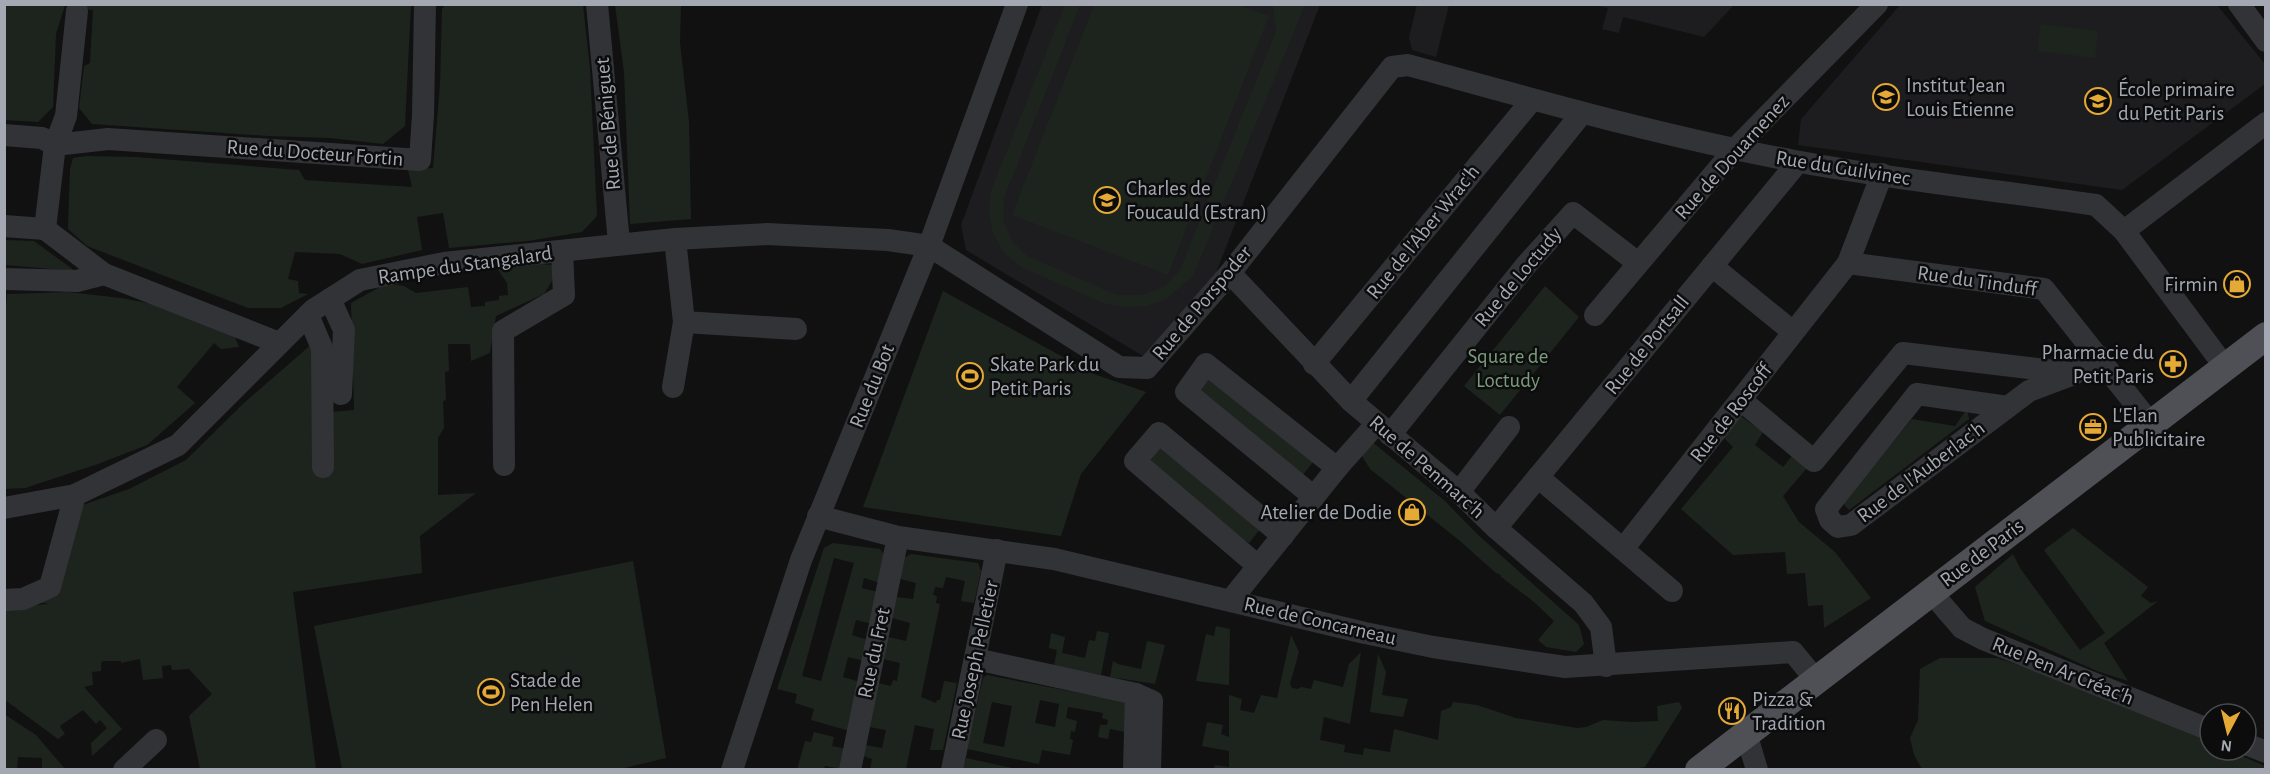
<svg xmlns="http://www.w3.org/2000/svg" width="2270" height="774" viewBox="0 0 2270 774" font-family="'Alegreya Sans',sans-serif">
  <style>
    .built { fill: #1d1d1f }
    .green { fill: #1d241e; fill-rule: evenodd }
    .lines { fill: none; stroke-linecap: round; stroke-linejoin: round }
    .minor { stroke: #323337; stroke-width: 22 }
    .major { stroke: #4e5056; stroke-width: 28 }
    .labels { text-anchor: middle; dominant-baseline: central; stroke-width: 5; stroke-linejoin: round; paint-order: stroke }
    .poi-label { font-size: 21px; fill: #a3a8b2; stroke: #0c0c0d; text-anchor: start }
    .street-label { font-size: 21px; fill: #a3a8b2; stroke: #0c0c0d }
    .park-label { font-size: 21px; fill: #7b9c7c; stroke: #0c0c0d }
  </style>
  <rect width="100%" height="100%" fill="#111112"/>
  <g class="built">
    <path d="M1417 4 1449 5 1436 57 1412 50 1409 38Z"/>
    <path d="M1042 5H1320L1216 273 1143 356 966 250 961 225Z"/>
    <path d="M1593 5H1734L1704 37 1623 17 1619 33 1602 29 1608 8Z"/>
    <path d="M1900 5H2217L2265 64V84L2122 190 1798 145 1801 119Z"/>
  </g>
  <g class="green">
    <path d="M446 4 583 5 590 69 597 216 582 232 528 241 449 248 443 213 417 217 422 250 362 264 340 254 295 252 288 279 298 281 299 293 308 294 281 308H248L87 246 68 229 70 169 73 158 86 156 136 157 299 170 305 180 412 187 408 169 433 168 440 85 442 9Z"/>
    <path d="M4 5H65L56 34 53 107 38 122 5 120Z"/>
    <path d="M81 5H411L405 126 383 144 330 138 268 136 92 124 79 108 84 66 90 63 93 10 80 9Z"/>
    <path d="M615 5H681L680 43 689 122 691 219 630 224 624 72Z"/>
    <path d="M1065 5H1080L1004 198 1003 220 1012 241 1027 256 1117 295H1142L1164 287 1180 270 1276 31 1273 5H1305L1193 276 1166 299 1147 306 1125 307 1106 304 1021 267 1003 252 993 233 989 213 991 191Z"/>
    <path d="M1094 5H1239L1269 16 1168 275 1012 215Z"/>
    <path d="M2041 24 2098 31 2095 58 2037 51Z"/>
    <path d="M5 240 34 241 75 271 5 265Z"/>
    <path d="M521 262 552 265 555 276 544 294 496 316 490 353 471 361 470 344H448L449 371 445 372 446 400 443 401 444 428 438 438V495L476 493 420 536 422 573 293 592 316 769H200L189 716 212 694 189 669 172 670 171 665 162 666 163 678 143 680 140 659 121 663V661H103L101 663V671L92 672 93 685 84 687 122 729 92 756 91 743 107 728 100 720 96 724 83 710 60 726 65 734 58 739 5 700 4 607 49 604 23 599 50 587 71 509 129 489 186 460 244 403 313 343 331 412 354 410 351 303 387 283 404 286 416 293 468 287 471 307 485 306V302L499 300V296L508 295 507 283 495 265Z"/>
    <path d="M1545 286 1579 317 1500 415 1464 386Z"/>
    <path d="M943 291 1094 374 1146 392 1081 474 1061 536 863 507Z"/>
    <path d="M68 292 121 298 152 304 235 337 239 347 221 349 214 343 177 387 195 403 147 445 98 464 25 488 5 489 4 333 7 294Z"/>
    <path d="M1211 374 1313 462 1302 476 1199 391Z"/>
    <path d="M1967 409 1969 419 1849 510 1843 503 1912 419 1955 426Z"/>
    <path d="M1739 415 1763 432 1755 445 1783 467 1792 456 1807 468 1783 496 1799 522 1835 552 1871 598 1824 628 1823 605 1808 606 1805 573 1787 574 1785 552 1733 555 1681 509 1733 447 1721 435Z"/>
    <path d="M1161 439 1262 527 1249 543 1231 532 1148 466Z"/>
    <path d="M1371 441 1445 501 1477 534 1579 625 1584 644 1576 652 1546 647 1538 640 1554 621 1534 602 1500 576 1501 575 1496 573 1460 541 1370 469 1360 453Z"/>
    <path d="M2073 528 2148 587 2141 596 2151 603 2158 601 2104 643 2128 681 2097 671 1985 621 1975 587 2013 554 2020 568 2080 650 2105 633 2044 550Z"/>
    <path d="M833 543 880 549 885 556 880 583 864 578 862 588 878 592 872 624 856 620 852 635 868 640 864 661 848 657 843 677 860 682 850 731 811 720 814 709 795 703 797 694 777 689 824 548ZM834 558 854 563 821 681 802 676Z"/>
    <path d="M911 554 978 563 981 571 974 603 961 601 965 581 946 577 943 588 935 587 933 595 937 596 936 603 940 604 921 697 936 703 937 700H940L944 681 957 683 943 750H930L934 729 915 725 906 769H870L872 759 863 756 865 745 882 748 886 730 869 727 878 683 891 686 893 680 897 681 900 663 883 659 888 637 906 641 910 623 892 618 896 597 913 599 916 583 900 579 904 558Z"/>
    <path d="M633 561 666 758 616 770 342 769 314 626Z"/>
    <path d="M1216 626 1230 629 1229 685 1196 681 1206 634 1214 636Z"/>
    <path d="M1097 631 1109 633 1101 675 1054 666 1057 650 1049 648 1051 633 1065 637 1062 653 1085 658 1089 640 1095 641Z"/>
    <path d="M1291 635 1299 652 1290 684 1292 688 1298 689 1301 687 1311 689 1314 680 1343 687 1349 664 1361 652 1350 724 1324 717 1320 740 1345 745 1344 752 1363 755 1364 748 1390 752 1394 729 1438 740 1441 711 1451 707 1453 702 1477 705 1516 718 1577 728 1586 727 1603 720 1632 722 1658 721 1657 706 1679 702 1682 708 1645 767 1633 769H1214L1215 765 1229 767V751L1202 746 1207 722 1223 725 1221 734 1229 737V695L1242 699 1240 710 1254 713 1261 695 1277 698Z"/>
    <path d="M1147 641 1165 645 1155 684 1110 677 1113 661 1118 664 1141 669Z"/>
    <path d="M1378 654 1386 672 1382 695 1408 699 1403 717 1370 712Z"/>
    <path d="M1940 658H1997L2083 687 2210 742V750H2228L2265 766V768L1922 769 1914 755 1910 738 1918 720 1920 669Z"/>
    <path d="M987 675 1126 702 1125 732 1110 729 1108 739 1098 737 1100 725H1107L1108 720 1102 718 1103 713 1068 707 1066 718 1077 721 1075 732 1071 731 1070 739 1073 740 1070 755 1042 750 1039 764 967 749 983 678ZM1040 700 1059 704 1055 727 1035 723ZM992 702 1012 706 1004 747 983 743Z"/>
    <path d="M4 714 36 735 65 769H42V758L18 757 17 769H5Z"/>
    <path d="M814 732 834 737 832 746 846 749 842 769 825 766 824 769 797 770 805 741 811 742Z"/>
    <path d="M966 758 1017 769 963 770Z"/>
  </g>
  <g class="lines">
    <g class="minor">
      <path d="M597 4 619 243"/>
      <path d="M2239 4 2266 41"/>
      <path d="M4 135 42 138 55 145 66 116 77 11"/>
      <path d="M4 226 45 229"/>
      <path d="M2124 231 2266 123"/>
      <path d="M675 239 684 322 796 329"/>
      <path d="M1848 263 2044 289 2151 424"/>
      <path d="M1712 266 1793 332"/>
      <path d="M1230 273 1351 401 1459 492 1496 528 1583 603 1601 627 1606 666"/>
      <path d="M4 279 77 281 104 274"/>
      <path d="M330 299 344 330 341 394"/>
      <path d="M308 315 322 348 323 467"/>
      <path d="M1595 315 1735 149 1877 4"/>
      <path d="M279 343 104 274 45 229 55 145 108 139 420 160 423 115 425 4"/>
      <path d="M1314 364 1532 100"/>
      <path d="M673 387 684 322"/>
      <path d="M1351 401 1582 113"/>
      <path d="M1742 401 1814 461 1903 353 2071 373"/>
      <path d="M2008 407 1917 394 1826 509 1830 520 1838 527 1851 525 2029 391 2074 374 2099 356"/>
      <path d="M1390 435 1527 264 1573 213 1638 263"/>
      <path d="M504 465 503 331 564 295 562 251"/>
      <path d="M1538 477 1672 591"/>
      <path d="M1459 492 1509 427"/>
      <path d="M1314 497 1186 392 1206 364 1337 468"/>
      <path d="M4 508 75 495 178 445 313 310 360 280 444 263 675 239 767 234 888 240 929 246 1119 367 1147 368 1230 273 1392 67 1408 65C1536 100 1664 137 1795 161 1895 180 1996 190 2096 205L2124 231 2225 367"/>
      <path d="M818 516 898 537 1054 559 1365 633 1433 647 1565 667 1793 652 1816 680"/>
      <path d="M1496 528 1798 162"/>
      <path d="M1623 549 1848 263 1882 174"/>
      <path d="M1258 566 1135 461 1159 433 1283 536"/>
      <path d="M1931 592 1962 628 1983 639 2210 730"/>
      <path d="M4 600 23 599 50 587 75 495"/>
      <path d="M1231 600 1337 468 1377 423"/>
      <path d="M976 659 1136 694 1152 701 1150 770"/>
      <path d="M1746 733 1757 770"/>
      <path d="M2246 744 2266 752"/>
      <path d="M124 770 156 740"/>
      <path d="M732 770 801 560 929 246 1017 4"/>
      <path d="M850 770 898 537"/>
      <path d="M952 770 997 550"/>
      <path d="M1134 770 1136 694"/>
    </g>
    <path class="major" d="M1699 770 2266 336"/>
  </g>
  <defs>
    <symbol id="school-ring" viewBox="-11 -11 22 22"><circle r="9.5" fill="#0c0c0d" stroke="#e5a935" stroke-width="1.5"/><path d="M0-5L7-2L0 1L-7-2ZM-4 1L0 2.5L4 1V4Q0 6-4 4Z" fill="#e5a935"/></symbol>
    <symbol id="shop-ring" viewBox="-11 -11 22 22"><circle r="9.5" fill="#0c0c0d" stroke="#e5a935" stroke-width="1.5"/><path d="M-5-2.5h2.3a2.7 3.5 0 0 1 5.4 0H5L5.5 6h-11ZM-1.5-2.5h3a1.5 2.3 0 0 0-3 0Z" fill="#e5a935"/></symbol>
    <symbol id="pharmacy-ring" viewBox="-11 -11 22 22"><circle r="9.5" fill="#0c0c0d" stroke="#e5a935" stroke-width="1.5"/><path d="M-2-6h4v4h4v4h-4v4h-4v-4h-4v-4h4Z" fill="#e5a935"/></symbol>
    <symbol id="stadium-ring" viewBox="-11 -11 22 22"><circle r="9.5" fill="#0c0c0d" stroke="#e5a935" stroke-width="1.5"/><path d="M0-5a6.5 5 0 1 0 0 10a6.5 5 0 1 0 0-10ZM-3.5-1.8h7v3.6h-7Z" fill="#e5a935"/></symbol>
    <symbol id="office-ring" viewBox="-11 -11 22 22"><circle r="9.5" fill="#0c0c0d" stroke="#e5a935" stroke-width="1.5"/><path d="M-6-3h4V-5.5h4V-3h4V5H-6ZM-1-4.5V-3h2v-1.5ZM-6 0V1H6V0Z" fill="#e5a935"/></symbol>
    <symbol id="restaurant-ring" viewBox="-11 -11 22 22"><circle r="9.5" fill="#0c0c0d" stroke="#e5a935" stroke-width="1.5"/><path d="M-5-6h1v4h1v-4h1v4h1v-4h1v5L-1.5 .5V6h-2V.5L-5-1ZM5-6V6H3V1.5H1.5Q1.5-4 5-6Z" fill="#e5a935"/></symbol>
  </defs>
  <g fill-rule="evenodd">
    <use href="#school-ring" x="1871" y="82" width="30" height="30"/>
    <use href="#school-ring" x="2083" y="86" width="30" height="30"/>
    <use href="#school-ring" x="1092" y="185" width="30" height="30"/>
    <use href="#shop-ring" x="2222" y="269" width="30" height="30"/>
    <use href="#pharmacy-ring" x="2158" y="349" width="30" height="30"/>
    <use href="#stadium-ring" x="955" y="361" width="30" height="30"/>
    <use href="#office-ring" x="2078" y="412" width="30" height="30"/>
    <use href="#shop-ring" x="1397" y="497" width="30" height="30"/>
    <use href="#stadium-ring" x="476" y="677" width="30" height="30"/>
    <use href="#restaurant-ring" x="1717" y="696" width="30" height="30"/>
  </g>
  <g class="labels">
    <g class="poi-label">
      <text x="1906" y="85">Institut Jean<tspan x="1906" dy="24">Louis Etienne</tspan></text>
      <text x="2118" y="89">École primaire<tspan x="2118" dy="24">du Petit Paris</tspan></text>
      <text x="1126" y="188">Charles de<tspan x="1126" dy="24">Foucauld (Estran)</tspan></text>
      <text x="2218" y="284" text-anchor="end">Firmin</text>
      <text x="2154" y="352" text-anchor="end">Pharmacie du<tspan x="2154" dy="24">Petit Paris</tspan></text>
      <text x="990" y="364">Skate Park du<tspan x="990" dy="24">Petit Paris</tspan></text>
      <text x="2112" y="415">L'Elan<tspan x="2112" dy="24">Publicitaire</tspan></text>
      <text x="1392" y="512" text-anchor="end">Atelier de Dodie</text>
      <text x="510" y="680">Stade de<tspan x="510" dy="24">Pen Helen</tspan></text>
      <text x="1752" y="699">Pizza &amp;<tspan x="1752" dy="24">Tradition</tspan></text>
    </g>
    <g class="street-label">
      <text transform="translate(608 124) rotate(-95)">Rue de Béniguet</text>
      <text transform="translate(315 153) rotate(4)">Rue du Docteur Fortin</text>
      <text transform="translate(1732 157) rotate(-48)">Rue de Douarnenez</text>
      <text transform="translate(1843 168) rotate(9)">Rue du Guilvinec</text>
      <text transform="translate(1423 232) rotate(-51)">Rue de l'Aber Wrac'h</text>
      <text transform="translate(465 265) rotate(-8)">Rampe du Stangalard</text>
      <text transform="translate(1518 277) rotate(-50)">Rue de Loctudy</text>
      <text transform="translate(1977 281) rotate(8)">Rue du Tinduff</text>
      <text transform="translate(1202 303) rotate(-50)">Rue de Porspoder</text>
      <text transform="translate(1647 345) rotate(-51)">Rue de Portsall</text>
      <text transform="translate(872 386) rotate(-68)">Rue du Bot</text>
      <text transform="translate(1731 413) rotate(-52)">Rue de Roscoff</text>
      <text transform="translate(1427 467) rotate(41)">Rue de Penmarc'h</text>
      <text transform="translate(1921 472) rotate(-37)">Rue de l'Auberlac'h</text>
      <text transform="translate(1982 553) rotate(-37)">Rue de Paris</text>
      <text transform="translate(1320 621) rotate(13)">Rue de Concarneau</text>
      <text transform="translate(874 653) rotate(-78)">Rue du Fret</text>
      <text transform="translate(975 660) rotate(-78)">Rue Joseph Pelletier</text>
      <text transform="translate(2063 671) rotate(22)">Rue Pen Ar Créac'h</text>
    </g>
    <g class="park-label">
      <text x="1508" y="356">Square de<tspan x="1508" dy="24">Loctudy</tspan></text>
    </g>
  </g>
  <rect width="2270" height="774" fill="none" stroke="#a3a8b2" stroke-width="12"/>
  <g transform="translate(2228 732) rotate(187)"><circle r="28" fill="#0c0c0d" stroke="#484a4f" stroke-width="1.5"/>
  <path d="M0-4.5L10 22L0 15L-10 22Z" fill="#e5a935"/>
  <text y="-9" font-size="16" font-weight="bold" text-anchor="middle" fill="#a3a8b2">N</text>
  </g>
</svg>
